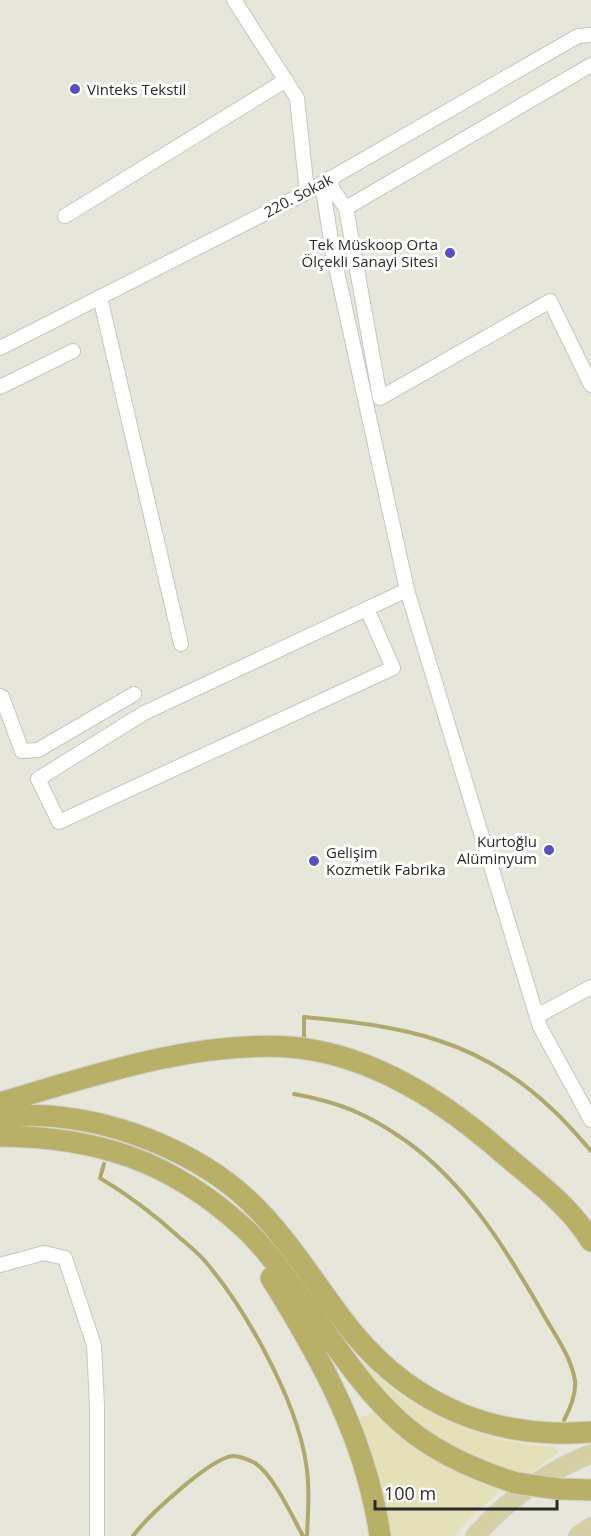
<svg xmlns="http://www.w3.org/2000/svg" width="591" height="1536" viewBox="0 0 591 1536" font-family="'Open Sans',sans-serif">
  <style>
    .built { fill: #e6e6da }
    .green { fill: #e4e1b9 }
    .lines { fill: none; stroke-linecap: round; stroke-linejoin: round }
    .stream { stroke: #afa96e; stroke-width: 4 }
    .minor-casing { stroke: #c6c6c2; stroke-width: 16 }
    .major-casing { stroke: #d0d0d0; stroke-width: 20 }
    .highway-casing { stroke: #d0d0d0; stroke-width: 23 }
    .minor { stroke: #fff; stroke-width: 14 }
    .major { stroke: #d4d0a4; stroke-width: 18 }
    .highway { stroke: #b8b067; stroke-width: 21 }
    .highway-bridge-casing { stroke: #d0d0d0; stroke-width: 23; stroke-linecap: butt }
    .highway-bridge { stroke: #b8b067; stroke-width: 21 }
    .poi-dot { fill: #5b4fc7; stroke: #fff; stroke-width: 2 }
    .labels { text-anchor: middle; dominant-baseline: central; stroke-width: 6; stroke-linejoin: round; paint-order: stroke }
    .poi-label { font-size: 15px; fill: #2a2a28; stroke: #fff; text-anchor: start }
    .street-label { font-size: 15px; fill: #2a2a28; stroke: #fff }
  </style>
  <rect width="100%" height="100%" fill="#f2f2ee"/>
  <rect class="built" x="0" y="0" width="591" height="1536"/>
  <g class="green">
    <path d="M360 1360C374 1372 388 1386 403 1396 447 1426 501 1445 555 1447L559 1452 527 1475C481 1462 436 1443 401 1410 386 1395 372 1378 358 1361Z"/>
    <path d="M373 1412 418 1451 454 1471 500 1491 471 1517 454 1536H391L375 1463 358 1419Z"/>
  </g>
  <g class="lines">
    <g class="stream">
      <path d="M304 1041V1017C402 1026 480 1039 553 1110 567 1123 579 1137 591 1151"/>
      <path d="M294 1094C339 1102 368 1114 406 1141 468 1185 509 1254 546 1319 557 1338 572 1359 575 1381 576 1393 570 1409 564 1420"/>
      <path d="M104 1164 100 1178C130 1196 155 1215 180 1238 188 1245 197 1252 204 1260 246 1309 296 1399 306 1463 310 1486 308 1512 307 1536"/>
      <path d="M133 1536C147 1517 210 1458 233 1456 240 1456 249 1460 255 1463 274 1476 292 1516 303 1536"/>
    </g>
    <defs>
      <g id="minor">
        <path d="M234 0 297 98 307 192"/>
        <path d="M591 65 346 208 380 398 550 301 591 385"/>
        <path d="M330 178 333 190 346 208"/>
        <path d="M322 183 333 253 407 590 540 1027 591 1120"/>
        <path d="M65 216 286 80"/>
        <path d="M100 297 181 644"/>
        <path d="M0 348 307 192 578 36 591 35"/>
        <path d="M0 387 73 351"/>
        <path d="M367 609 393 668 59 822 38 779 144 713 407 590"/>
        <path d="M0 696 2 697 22 751 38 750 134 694"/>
        <path d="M537 1016 591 987"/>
        <path d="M0 1265 44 1253 65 1258 94 1345 97 1406V1536"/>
      </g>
      <g id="major">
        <path d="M475 1536C507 1501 546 1471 591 1454"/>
        <path d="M578 1536 591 1527"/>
      </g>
      <g id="highway">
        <path d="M0 1103C91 1076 192 1041 289 1047 368 1053 439 1098 498 1149 530 1177 569 1204 591 1241"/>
        <path d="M0 1116C19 1115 40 1114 59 1117 125 1124 198 1154 247 1199 290 1239 318 1290 354 1334 415 1407 497 1440 591 1432"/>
        <path d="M0 1136C98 1137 171 1161 244 1228 267 1249 285 1277 304 1302 334 1343 362 1388 400 1422 433 1452 475 1470 516 1483"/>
        <path d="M271 1278C322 1360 366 1439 380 1536"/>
        <path d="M558 1489 591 1490"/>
      </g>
    </defs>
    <use href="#minor" class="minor-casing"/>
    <use href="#major" class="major-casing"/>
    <use href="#highway" class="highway-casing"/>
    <use href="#minor" class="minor"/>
    <use href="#major" class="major"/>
    <use href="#highway" class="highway"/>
    <defs>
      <path id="highway-bridge" d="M516 1483 558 1489"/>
    </defs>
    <use href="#highway-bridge" class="highway-bridge-casing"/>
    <use href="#highway-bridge" class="highway-bridge"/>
  </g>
  <g class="poi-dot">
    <circle cx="75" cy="89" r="6"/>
    <circle cx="450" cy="253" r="6"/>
    <circle cx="549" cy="850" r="6"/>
    <circle cx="314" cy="861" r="6"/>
  </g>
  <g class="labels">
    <g class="poi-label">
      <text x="87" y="89">Vinteks Tekstil</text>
      <text x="438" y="244" text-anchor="end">Tek Müskoop Orta<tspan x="438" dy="17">Ölçekli Sanayi Sitesi</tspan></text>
      <text x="537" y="841" text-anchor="end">Kurtoğlu<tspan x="537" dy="17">Alüminyum</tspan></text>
      <text x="326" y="852">Gelişim<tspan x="326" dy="17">Kozmetik Fabrika</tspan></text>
    </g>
    <g class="street-label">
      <text transform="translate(298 195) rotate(-28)">220. Sokak</text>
    </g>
  </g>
  <path d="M375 1500v9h182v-9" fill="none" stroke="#2a2a28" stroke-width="3"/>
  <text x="384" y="1500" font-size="18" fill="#2a2a28" stroke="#ffffff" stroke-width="4.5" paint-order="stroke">100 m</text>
</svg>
